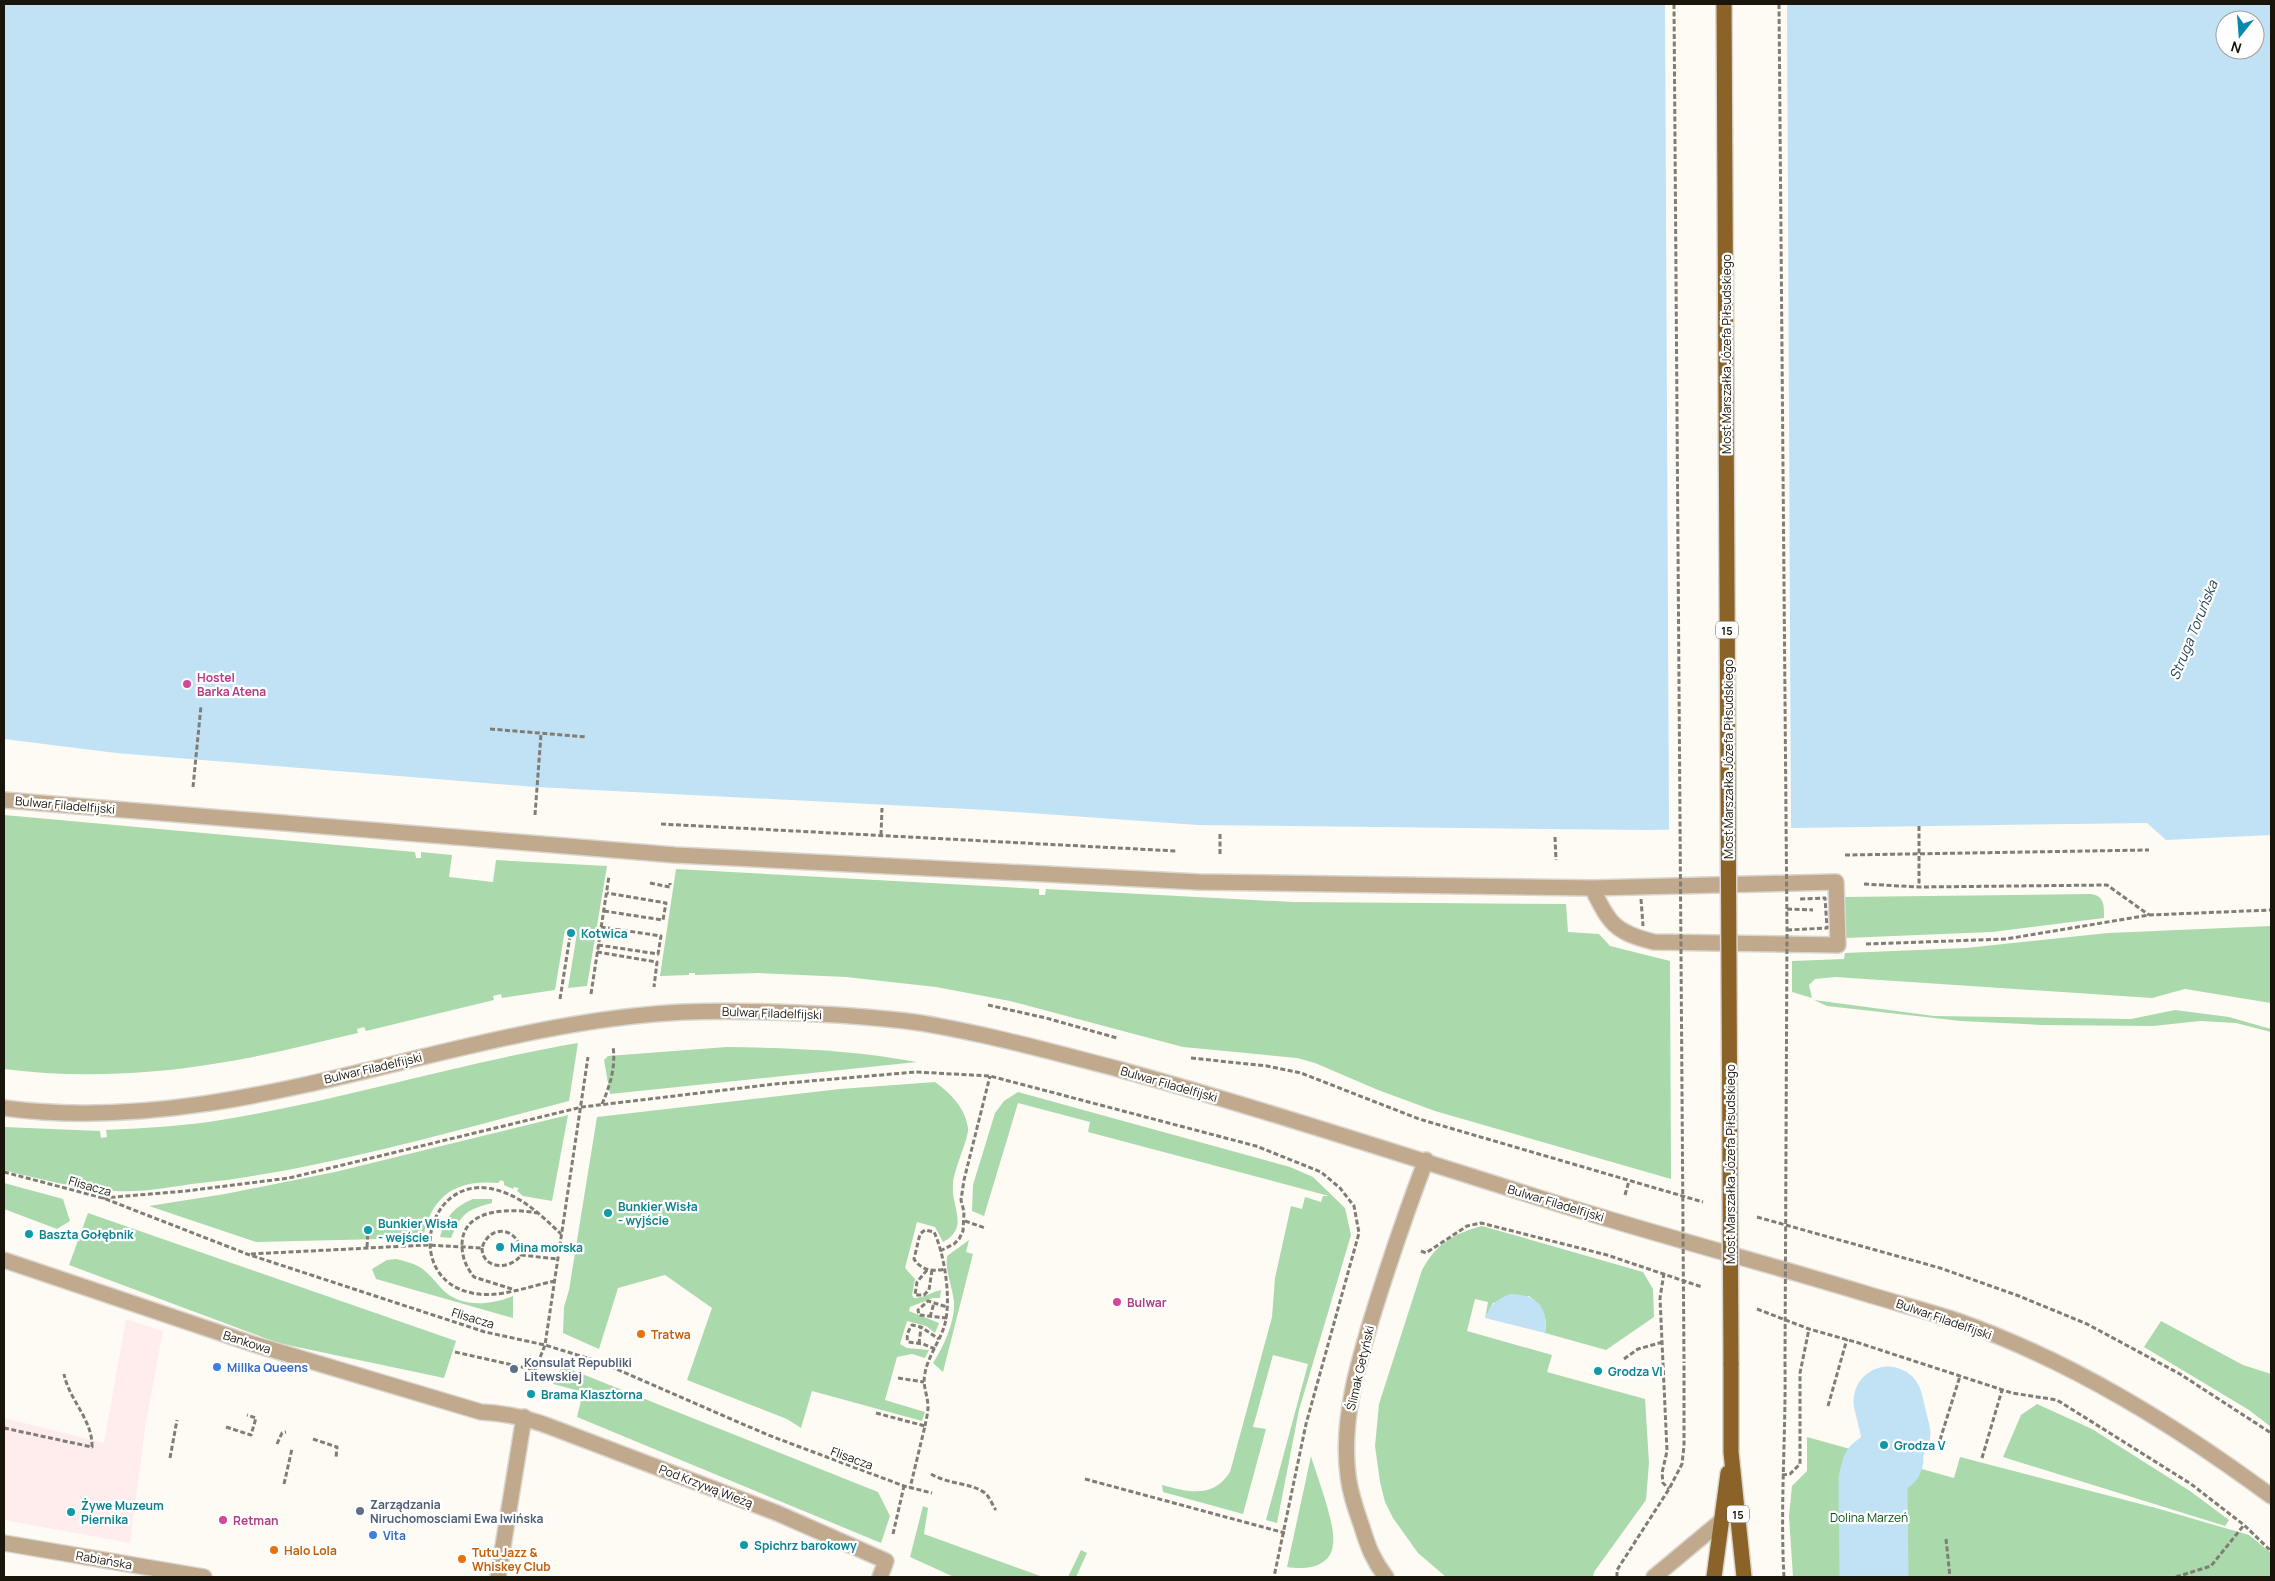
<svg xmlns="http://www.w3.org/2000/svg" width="2275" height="1581" viewBox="0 0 2275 1581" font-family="Manrope,sans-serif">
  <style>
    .commercial { fill: #feedec }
    .green { fill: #aad9ac }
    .water { fill: #c1e1f4; fill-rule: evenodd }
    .pier { fill: #fefbf5 }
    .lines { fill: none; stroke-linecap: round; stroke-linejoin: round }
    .river { stroke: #c1e1f4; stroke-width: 69 }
    .minor-casing { stroke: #dad6cf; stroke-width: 18 }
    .major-casing { stroke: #dad6cf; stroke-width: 18 }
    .path { stroke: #817d74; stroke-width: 3; stroke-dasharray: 5 2.5; stroke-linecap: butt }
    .minor { stroke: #c0a98c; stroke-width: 15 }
    .major { stroke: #8b6329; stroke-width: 15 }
    .major-bridge-casing { stroke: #dad6cf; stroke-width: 18; stroke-linecap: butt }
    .path-bridge { stroke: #817d74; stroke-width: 3; stroke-dasharray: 5 2.5; stroke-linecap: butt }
    .major-bridge { stroke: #8b6329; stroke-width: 15 }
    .hotel-dot { fill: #d1479c; stroke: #fff; stroke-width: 2 }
    .culture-dot { fill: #0f9aa8; stroke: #fff; stroke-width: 2 }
    .food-dot { fill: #e8710a; stroke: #fff; stroke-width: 2 }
    .shop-dot { fill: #3f7fe0; stroke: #fff; stroke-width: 2 }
    .service-dot { fill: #5c6f8a; stroke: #fff; stroke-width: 2 }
    .labels { text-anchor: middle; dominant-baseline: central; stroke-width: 4.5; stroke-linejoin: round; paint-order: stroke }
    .shield { fill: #fff; stroke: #5f5b54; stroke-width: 1 }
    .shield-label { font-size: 11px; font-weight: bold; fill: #1a150a }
    .street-label { font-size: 12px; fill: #1a150a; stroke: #fff }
    .hotel-label { font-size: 12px; font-weight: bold; fill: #b23c85; stroke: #fff; text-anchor: start }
    .culture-label { font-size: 12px; font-weight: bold; fill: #0d838f; stroke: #fff; text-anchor: start }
    .food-label { font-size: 12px; font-weight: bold; fill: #c56008; stroke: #fff; text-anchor: start }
    .service-label { font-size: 12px; font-weight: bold; fill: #4e5e75; stroke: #fff; text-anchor: start }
    .shop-label { font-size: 12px; font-weight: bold; fill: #366cbe; stroke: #fff; text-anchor: start }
    .park-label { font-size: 12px; fill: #084f18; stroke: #fff }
    .water-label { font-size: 14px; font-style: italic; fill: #1f4458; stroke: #fff }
  </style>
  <rect width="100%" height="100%" fill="#fefbf5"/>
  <path class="commercial" d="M126 1319 163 1331 146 1422 130 1543 4 1520V1418L104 1443Z"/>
  <g class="green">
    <path d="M4 815 415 852 416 858H421V852L452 855 449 877 493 882 496 860 607 866 587 986 568 988 577 933 565 930 555 990 502 998 501 994 493 996 494 1000 366 1031 364 1027 357 1029 358 1033C310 1044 262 1057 213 1064 145 1075 72 1078 4 1069Z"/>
    <path d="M676 869 1039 889V895H1045L1046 889 1293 902 1566 904 1568 932 1599 934 1610 946 1670 961 1671 1179 1435 1111 1378 1090 1315 1063 1297 1058 1183 1047 1010 1001 936 987 846 977 759 973 695 975V973H689V975L660 976Z"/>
    <path d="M2091 894C2105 896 2104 906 2104 918L1992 932 1845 938V897Z"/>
    <path d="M2271 926V1003L2185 989 2152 998 1835 977 1815 979 1809 985 1812 998 1792 992V961L1844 959 1845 953 1966 948 2108 933Z"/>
    <path d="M1814 1000 1934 1016 2131 1019 2175 1010 2229 1017 2271 1029V1032L2236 1023 2200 1021 2153 1026 2042 1025 1961 1021 1827 1006Z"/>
    <path d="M578 1043 569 1101C448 1132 326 1169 201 1183 173 1186 143 1193 115 1191 78 1189 39 1179 4 1170V1127L100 1131 101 1138 107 1137 106 1130C146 1128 187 1126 227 1119 345 1099 460 1063 578 1043Z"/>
    <path d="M727 1047C793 1048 852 1050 917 1062L610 1094 604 1060 608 1056Z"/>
    <path d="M935 1082C951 1094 965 1107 968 1128 969 1139 954 1168 953 1184 951 1209 970 1227 943 1242L935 1227 917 1222 905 1268 915 1279 912 1295 914 1298C925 1298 931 1292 941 1290L940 1298H933L910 1307 909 1311 939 1323 935 1333 926 1326 907 1321 900 1344 907 1348 929 1350 925 1358 912 1354 897 1357 885 1400 925 1412 922 1421 812 1391 801 1428 787 1419 687 1380 712 1308 665 1275 618 1288 599 1349 563 1333 564 1307 569 1290 597 1117 840 1089Z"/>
    <path d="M1018 1092 1290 1167 1313 1177 1345 1208 1351 1235 1299 1410 1277 1523 1266 1520 1308 1364 1273 1355 1253 1427 1266 1429 1243 1514 1163 1492 1162 1485C1188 1492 1213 1499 1230 1472L1272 1317 1275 1278 1291 1206 1302 1209 1305 1197 1321 1202 1323 1196H1329L1088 1132 1090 1122 1018 1103 984 1216 972 1211 973 1185 995 1113 1004 1101Z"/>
    <path d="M568 1115 552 1201 523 1196 517 1191 519 1188 514 1187 513 1189 504 1185V1182L501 1180 498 1183C456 1179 431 1196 423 1238L256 1242 149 1206 225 1194 335 1172Z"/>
    <path d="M4 1183 63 1199 70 1221 57 1229 4 1209Z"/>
    <path d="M473 1199H492V1203C466 1210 462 1213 451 1238L440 1237C444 1218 455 1206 473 1199Z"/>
    <path d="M88 1213 456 1341 444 1378 278 1343 69 1265Z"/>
    <path d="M1482 1226 1643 1272 1653 1289 1654 1317 1606 1350 1545 1333C1548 1316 1543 1307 1529 1296L1493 1303 1485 1318 1488 1302 1475 1299 1467 1331 1552 1355 1547 1372 1645 1399 1649 1463 1646 1500 1594 1572 1593 1577H1446L1418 1553 1393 1518 1385 1502 1380 1482 1375 1446 1379 1404 1422 1270C1437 1243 1453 1234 1482 1226Z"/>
    <path d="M969 1240 966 1252 973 1254 943 1372 933 1363C944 1346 955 1322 954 1301 952 1285 945 1272 947 1256Z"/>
    <path d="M396 1259C404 1261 414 1263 421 1268 429 1273 436 1283 443 1290 461 1308 491 1305 513 1296V1318L376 1279 372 1269 387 1260Z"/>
    <path d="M2161 1321 2243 1365 2271 1374V1427L2249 1410 2144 1347Z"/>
    <path d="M562 1366 878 1492 890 1516 881 1543 577 1417 583 1392 553 1384Z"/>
    <path d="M2037 1404 2092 1429 2190 1491 2229 1520 2225 1526 2003 1457 2021 1415Z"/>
    <path d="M1807 1437 1954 1478 1960 1457 2156 1508 2249 1535 2271 1553V1577H1793L1789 1516 1792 1486 1807 1471Z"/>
    <path d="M1311 1456C1317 1477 1336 1524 1333 1544 1331 1568 1305 1570 1287 1567Z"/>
    <path d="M923 1506 928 1508 924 1534 1043 1577H954L910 1557Z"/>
    <path d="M1081 1550 1087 1553 1076 1577H1068Z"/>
  </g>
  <g class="water">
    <path d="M4 4H2271V835L2166 840 2147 823 1646 830 1198 825 987 810 536 787 116 753 4 739ZM2225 20H2255V50H2225Z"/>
    <path d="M1510 1294C1536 1294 1549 1307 1545 1333L1485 1318C1491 1304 1497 1299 1510 1294Z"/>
  </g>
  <path class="pier" d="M1665 4H1787L1791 830 1669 832Z"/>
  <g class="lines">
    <g class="river">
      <path d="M1888 1401 1896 1434"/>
      <path d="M1874 1577 1873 1480 1876 1469 1889 1459"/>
    </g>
    <defs>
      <g id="minor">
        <path d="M4 800 675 855 1199 882 1592 888C1610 924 1614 932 1654 942L1838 945 1836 882 1592 888"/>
        <path d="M4 1108C236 1139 454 1023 684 1012 735 1010 786 1012 838 1015 866 1017 894 1019 921 1023 988 1034 1052 1052 1118 1069 1256 1107 1391 1151 1527 1194 1641 1231 1756 1260 1870 1295 1900 1304 1931 1312 1961 1322 2073 1362 2176 1426 2271 1496"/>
        <path d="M4 1260 253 1344 481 1412C506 1413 527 1418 551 1427L777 1513 886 1561 880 1577"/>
        <path d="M4 1543 204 1577"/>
        <path d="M498 1577 524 1417"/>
        <path d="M1386 1577C1373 1560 1368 1547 1362 1527 1356 1510 1350 1493 1348 1475 1341 1420 1358 1363 1374 1311 1390 1260 1407 1210 1426 1160"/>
        <path d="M1654 1577 1720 1522"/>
      </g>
      <g id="major">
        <path d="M1731 1363V1452L1744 1577"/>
        <path d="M1714 1577 1728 1473"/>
      </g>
    </defs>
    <use href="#minor" class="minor-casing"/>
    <use href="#major" class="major-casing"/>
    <g class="path">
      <path d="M490 729 587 737"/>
      <path d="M193 787 201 706"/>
      <path d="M535 815 541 734"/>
      <path d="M661 824 1176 851"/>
      <path d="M1919 826V887"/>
      <path d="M881 835 882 808"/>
      <path d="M1555 837 1556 860"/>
      <path d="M1220 854V832"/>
      <path d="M1845 855 2149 850"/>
      <path d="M650 883 670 887V883"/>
      <path d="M1864 884 1919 887 2107 885 2149 915"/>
      <path d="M604 911 663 920 666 903 607 893"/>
      <path d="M1866 944 2006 939 2149 915 2271 910"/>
      <path d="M598 945 658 954 661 936 601 927"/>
      <path d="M597 952 657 962 654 987"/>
      <path d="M591 994 609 876"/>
      <path d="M560 999 570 936"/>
      <path d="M988 1005 1046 1018 1117 1038"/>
      <path d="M1191 1058 1267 1066 1301 1073 1419 1119 1703 1202"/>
      <path d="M602 1104C610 1086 616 1066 613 1047"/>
      <path d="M4 1172 103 1198 247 1254 485 1332 545 1345 600 1362 768 1435 904 1486 932 1493"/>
      <path d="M1625 1195 1629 1181"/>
      <path d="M103 1198 186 1191 289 1178 582 1107 775 1084 916 1072 990 1076 1256 1146 1321 1172 1340 1188 1354 1206 1359 1233 1306 1424 1274 1577"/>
      <path d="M1757 1217 1940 1268 2019 1296 2087 1324 2180 1374 2271 1433"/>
      <path d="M965 1221 985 1228"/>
      <path d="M367 1247 368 1230"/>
      <path d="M482 1248C482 1269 510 1271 521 1255"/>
      <path d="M940 1251 954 1244 959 1239 963 1231 964 1212 961 1200 964 1180 990 1076"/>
      <path d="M1421 1251 1426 1253 1467 1226 1481 1223 1607 1255 1702 1287"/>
      <path d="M251 1254 427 1245 482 1248C490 1222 521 1228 521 1255L557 1259"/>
      <path d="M927 1270 917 1282 915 1295H924L929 1290 932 1270"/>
      <path d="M1664 1273 1660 1298 1667 1451 1662 1473 1663 1483 1669 1489"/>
      <path d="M555 1281C529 1286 498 1299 472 1293 399 1278 429 1164 503 1192 526 1200 544 1218 561 1234"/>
      <path d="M512 1289 474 1277C466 1267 462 1257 462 1245 462 1208 510 1208 537 1213"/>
      <path d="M1757 1309 1809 1329 1859 1343 2012 1393 2057 1400 2191 1484 2244 1525 2271 1551"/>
      <path d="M930 1317 934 1303"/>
      <path d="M947 1318 919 1315 918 1310 928 1301 947 1307"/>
      <path d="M919 1344 921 1327"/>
      <path d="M935 1349 923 1344 908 1342C906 1336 908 1331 912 1325L921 1327 939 1339"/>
      <path d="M455 1352 535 1370"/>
      <path d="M1624 1359 1638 1349 1663 1342"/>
      <path d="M532 1378 545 1345 588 1057"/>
      <path d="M898 1378 924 1382"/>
      <path d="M1828 1406 1847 1339"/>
      <path d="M876 1413 925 1426 910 1488"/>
      <path d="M925 1426C926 1420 928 1413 928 1407 928 1395 922 1386 925 1373 928 1357 939 1342 944 1327 952 1303 945 1255 934 1232L925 1230 920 1234 914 1259C921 1270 932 1272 945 1269"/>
      <path d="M226 1427 251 1435 256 1418 247 1415"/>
      <path d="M4 1428 92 1447C93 1420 69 1400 64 1374"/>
      <path d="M313 1439 337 1447 336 1458"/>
      <path d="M1940 1440 1960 1376"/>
      <path d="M277 1444 282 1433 286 1432"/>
      <path d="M170 1458 177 1420"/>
      <path d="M1982 1458 2002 1390"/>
      <path d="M931 1474C947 1484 972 1483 985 1493 990 1497 992 1505 996 1510"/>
      <path d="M1782 1475 1790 1474 1800 1464V1373L1809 1329"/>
      <path d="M1085 1479 1285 1533"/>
      <path d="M284 1484 292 1449"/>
      <path d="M893 1534 904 1486"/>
      <path d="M1946 1539 1950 1577"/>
      <path d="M1617 1577V1570L1669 1489 1682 1464 1684 1446V1363"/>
      <path d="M1784 1577C1780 1506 1786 1434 1785 1363"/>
      <path d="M2176 1577 2211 1566 2244 1525"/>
    </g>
    <use href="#minor" class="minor"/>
    <use href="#major" class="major"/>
    <defs>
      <path id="major-bridge" d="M1724 4 1731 1363"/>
    </defs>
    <use href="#major-bridge" class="major-bridge-casing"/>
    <g class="path-bridge">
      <path d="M1674 4 1684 1363"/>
      <path d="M1779 4 1787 930 1785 1363"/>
      <path d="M1641 899 1643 926"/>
      <path d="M1787 909 1813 910"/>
      <path d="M1787 930 1827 928 1825 898 1799 899"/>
    </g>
    <use href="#major-bridge" class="major-bridge"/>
  </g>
  <g class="hotel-dot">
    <circle cx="187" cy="684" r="5"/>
    <circle cx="1117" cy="1302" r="5"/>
    <circle cx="223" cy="1520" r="5"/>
  </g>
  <g class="culture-dot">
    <circle cx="571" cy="933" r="5"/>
    <circle cx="608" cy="1213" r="5"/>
    <circle cx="368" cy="1230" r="5"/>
    <circle cx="29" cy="1234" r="5"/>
    <circle cx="500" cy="1247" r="5"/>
    <circle cx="1598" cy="1371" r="5"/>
    <circle cx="531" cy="1394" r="5"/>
    <circle cx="1884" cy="1445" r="5"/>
    <circle cx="71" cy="1512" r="5"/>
    <circle cx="744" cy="1545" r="5"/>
  </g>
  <g class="food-dot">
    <circle cx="641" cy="1334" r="5"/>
    <circle cx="274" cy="1550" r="5"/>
    <circle cx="462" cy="1559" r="5"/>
  </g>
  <g class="shop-dot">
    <circle cx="217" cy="1367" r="5"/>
    <circle cx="373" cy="1535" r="5"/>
  </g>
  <g class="service-dot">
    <circle cx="514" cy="1369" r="5"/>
    <circle cx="360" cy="1511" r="5"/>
  </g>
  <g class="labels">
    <g class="shield">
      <rect x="1716" y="621.5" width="22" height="17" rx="4"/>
      <rect x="1727" y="1505.5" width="22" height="17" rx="4"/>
    </g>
    <g class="shield-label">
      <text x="1727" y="630">15</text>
      <text x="1738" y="1514">15</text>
    </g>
    <g class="street-label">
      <text transform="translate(1726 354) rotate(-90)">Most Marszałka Józefa Piłsudskiego</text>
      <text transform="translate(1728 759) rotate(-90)">Most Marszałka Józefa Piłsudskiego</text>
      <text transform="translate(65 805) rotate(5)">Bulwar Filadelfijski</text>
      <text transform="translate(772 1013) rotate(2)">Bulwar Filadelfijski</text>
      <text transform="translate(373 1068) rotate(-13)">Bulwar Filadelfijski</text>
      <text transform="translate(1169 1084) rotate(16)">Bulwar Filadelfijski</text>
      <text transform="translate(1730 1164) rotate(-90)">Most Marszałka Józefa Piłsudskiego</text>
      <text transform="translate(90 1186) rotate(16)">Flisacza</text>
      <text transform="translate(1556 1203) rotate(17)">Bulwar Filadelfijski</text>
      <text transform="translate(473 1318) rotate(17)">Flisacza</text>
      <text transform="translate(1944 1319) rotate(19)">Bulwar Filadelfijski</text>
      <text transform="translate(247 1342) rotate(18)">Bankowa</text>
      <text transform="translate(1360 1368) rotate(-77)">Ślimak Getyński</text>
      <text transform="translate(852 1458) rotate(20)">Flisacza</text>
      <text transform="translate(706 1486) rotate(21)">Pod Krzywą Wieżą</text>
      <text transform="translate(104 1560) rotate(10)">Rabiańska</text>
    </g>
    <g class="hotel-label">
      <text x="197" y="677">Hostel<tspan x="197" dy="14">Barka Atena</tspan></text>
      <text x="1127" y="1302">Bulwar</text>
      <text x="233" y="1520">Retman</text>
    </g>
    <g class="culture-label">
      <text x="581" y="933">Kotwica</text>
      <text x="618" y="1206">Bunkier Wisła<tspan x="618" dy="14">- wyjście</tspan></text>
      <text x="378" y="1223">Bunkier Wisła<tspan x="378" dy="14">- wejście</tspan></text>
      <text x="39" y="1234">Baszta Gołębnik</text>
      <text x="510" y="1247">Mina morska</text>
      <text x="1608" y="1371">Grodza VI</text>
      <text x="541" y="1394">Brama Klasztorna</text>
      <text x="1894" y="1445">Grodza V</text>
      <text x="81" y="1505">Żywe Muzeum<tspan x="81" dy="14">Piernika</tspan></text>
      <text x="754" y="1545">Spichrz barokowy</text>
    </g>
    <g class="food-label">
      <text x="651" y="1334">Tratwa</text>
      <text x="284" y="1550">Halo Lola</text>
      <text x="472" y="1552">Tutu Jazz &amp;<tspan x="472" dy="14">Whiskey Club</tspan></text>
    </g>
    <g class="service-label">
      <text x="524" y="1362">Konsulat Republiki<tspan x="524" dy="14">Litewskiej</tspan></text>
      <text x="370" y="1504">Zarządzania<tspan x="370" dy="14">Niruchomosciami Ewa Iwińska</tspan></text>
    </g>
    <g class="shop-label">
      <text x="227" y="1367">Millka Queens</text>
      <text x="383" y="1535">Vita</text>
    </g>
    <g class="park-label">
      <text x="1869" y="1517">Dolina Marzeń</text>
    </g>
    <g class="water-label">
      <text transform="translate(2193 630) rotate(-68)">Struga Toruńska</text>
    </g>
  </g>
  <rect width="2275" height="1581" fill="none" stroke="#1a150a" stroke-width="10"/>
  <g transform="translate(2240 35) rotate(197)"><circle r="24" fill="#ffffff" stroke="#a3a19d"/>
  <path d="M0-4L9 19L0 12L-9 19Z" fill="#068aab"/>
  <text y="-8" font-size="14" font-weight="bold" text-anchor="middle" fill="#1a150a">N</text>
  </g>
</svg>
